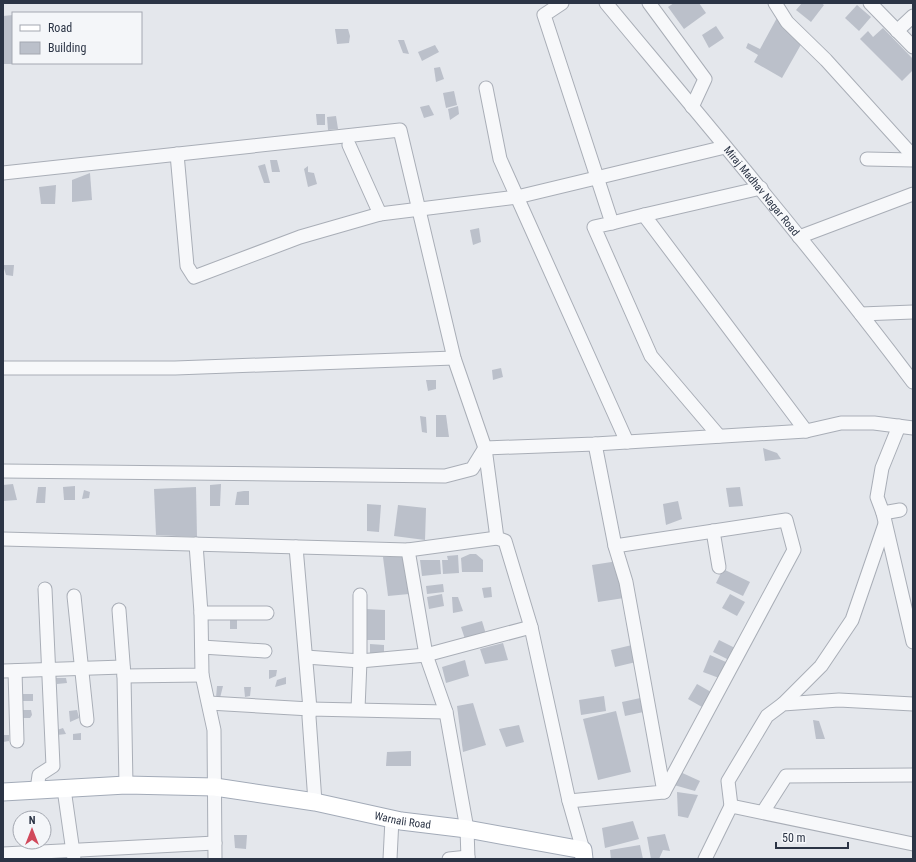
<svg xmlns="http://www.w3.org/2000/svg" width="916" height="862" viewBox="0 0 916 862" font-family="'Roboto Condensed',sans-serif">
  <style>
    .building { fill: #bbc0ca }
    .lines { fill: none; stroke-linecap: round; stroke-linejoin: round }
    .minor-casing { stroke: #a9aeb7; stroke-width: 15 }
    .major-casing { stroke: #a3abb8; stroke-width: 19 }
    .minor { stroke: #f7f8fa; stroke-width: 13 }
    .major { stroke: #fff; stroke-width: 17 }
    .labels { text-anchor: middle; dominant-baseline: central; stroke-width: 3; stroke-linejoin: round; paint-order: stroke }
    .street-label { font-size: 11px; fill: #2b3445; stroke: #f4f6f9 }
  </style>
  <rect width="100%" height="100%" fill="#e4e7ec"/>
  <g class="building">
    <path d="M674 3H699L706 13 684 29 668 7Z"/>
    <path d="M802 3H821L824 5 811 22 796 10Z"/>
    <path d="M857 5 871 17 859 31 845 18Z"/>
    <path d="M13 15V64H3V16Z"/>
    <path d="M778 16 803 41 782 78 754 62 758 55 746 48 748 43 760 49Z"/>
    <path d="M716 26 724 38 709 48 702 35Z"/>
    <path d="M883 28 913 59V70L902 81 860 39 868 31 873 37Z"/>
    <path d="M335 29H348L350 36 349 43 337 44Z"/>
    <path d="M398 40H404L409 54 403 53Z"/>
    <path d="M435 45 439 52 422 61 418 52Z"/>
    <path d="M440 67 444 79 436 82 434 68Z"/>
    <path d="M454 91 457 105 446 108 443 93Z"/>
    <path d="M429 105 434 115 424 118 420 107Z"/>
    <path d="M458 106 459 114 450 120 448 109Z"/>
    <path d="M316 114H325V125H317Z"/>
    <path d="M336 116 338 129 328 130 327 117Z"/>
    <path d="M270 160H277L280 172H272Z"/>
    <path d="M265 164 270 183H264L258 166Z"/>
    <path d="M308 166V172L314 173 317 184 308 187 304 169Z"/>
    <path d="M90 173 92 200 72 202V180Z"/>
    <path d="M56 185 55 204H41L39 187Z"/>
    <path d="M479 228 481 242 473 245 470 230Z"/>
    <path d="M3 265H14L13 276 6 275Z"/>
    <path d="M501 368 503 377 493 380 492 370Z"/>
    <path d="M426 380H436V389L428 391Z"/>
    <path d="M436 415H446L449 437H436Z"/>
    <path d="M420 416 426 417 427 433 422 432Z"/>
    <path d="M763 448 777 453 781 459 765 461Z"/>
    <path d="M13 484 17 500 3 501V485Z"/>
    <path d="M221 484 220 506H210V485Z"/>
    <path d="M75 486V500H64L63 487Z"/>
    <path d="M38 487H46L45 503H36Z"/>
    <path d="M196 487 197 537 156 535 154 489Z"/>
    <path d="M740 487 743 506 729 507 726 488Z"/>
    <path d="M84 490 90 492 89 498 82 499Z"/>
    <path d="M244 491H249V505H235L237 492Z"/>
    <path d="M678 501 682 519 666 525 663 504Z"/>
    <path d="M367 504 381 505 379 532 367 531Z"/>
    <path d="M398 505 426 508 425 540 394 536Z"/>
    <path d="M470 554H476L483 560V572H462L461 558Z"/>
    <path d="M458 555 459 573 443 574 442 560H448L447 556Z"/>
    <path d="M383 557H404L409 594 388 596Z"/>
    <path d="M420 560H440L441 574 422 576Z"/>
    <path d="M618 561 624 598 598 602 592 565Z"/>
    <path d="M723 569 750 582 743 596 716 583Z"/>
    <path d="M443 584 444 592 427 594 426 586Z"/>
    <path d="M491 587 492 597 484 598 482 588Z"/>
    <path d="M442 594 444 606 429 609 427 597Z"/>
    <path d="M730 594 745 602 737 616 722 608Z"/>
    <path d="M452 597H458L463 611 453 613Z"/>
    <path d="M366 609 385 610V640H364Z"/>
    <rect x="230" y="620" width="7" height="9"/>
    <path d="M482 621 486 634 465 639 461 627Z"/>
    <path d="M719 640 735 648 729 660 713 652Z"/>
    <path d="M503 643 508 660 485 664 480 649Z"/>
    <path d="M370 644 384 645V655L370 657Z"/>
    <path d="M632 645 636 662 615 667 611 650Z"/>
    <path d="M710 655 726 662 719 678 703 672Z"/>
    <path d="M465 660 469 676 446 683 442 667Z"/>
    <path d="M269 670H277L276 676 269 679Z"/>
    <path d="M286 677V684L275 687 277 680Z"/>
    <path d="M56 678H66L67 683 57 684Z"/>
    <path d="M697 684 711 692 702 707 688 699Z"/>
    <path d="M217 686H223L220 698H216Z"/>
    <path d="M244 687H251L250 696 245 697Z"/>
    <rect x="22" y="694" width="11" height="7"/>
    <path d="M604 696 606 711 581 715 579 700Z"/>
    <path d="M645 697 648 711 625 716 622 702Z"/>
    <path d="M473 703 486 745 463 752 457 706Z"/>
    <path d="M18 710H31L32 715 30 718H18Z"/>
    <path d="M77 710 79 718 70 722 69 711Z"/>
    <path d="M616 711 631 772 598 780 583 719Z"/>
    <path d="M813 720 819 721 825 739H816Z"/>
    <path d="M519 725 524 742 506 747 499 729Z"/>
    <path d="M63 728 66 734 57 735V730Z"/>
    <path d="M81 733V740H73V734Z"/>
    <path d="M3 735H9V741L3 742Z"/>
    <path d="M411 751V766H386L387 752Z"/>
    <path d="M678 771 700 781 695 791 674 785Z"/>
    <path d="M677 792 698 795 688 818 678 816Z"/>
    <path d="M633 821 639 839 605 848 602 828Z"/>
    <path d="M665 834 670 851 663 850 659 859H651L647 837Z"/>
    <path d="M234 835H247L246 849 235 848Z"/>
    <path d="M640 845 643 859H611L610 850Z"/>
  </g>
  <g class="lines">
    <defs>
      <g id="minor">
        <path d="M562 3 544 15 612 223 594 227 651 356 719 436"/>
        <path id="s1" d="M606 3C710 128 815 252 913 382"/>
        <path d="M649 3 705 79 692 107"/>
        <path d="M775 3 787 22 826 60 913 156"/>
        <path d="M870 3 913 47"/>
        <path d="M897 31 913 16"/>
        <path d="M486 88 500 159 627 442"/>
        <path d="M349 145 380 214 517 197 725 147"/>
        <path d="M177 154 187 266 194 277 300 237 380 214"/>
        <path d="M867 159 913 160"/>
        <path d="M3 173 400 130 454 358 485 448 497 538 505 541 531 627 569 801 583 850"/>
        <path d="M761 188 644 215 806 431"/>
        <path d="M612 223 644 215"/>
        <path d="M799 237 913 194"/>
        <path d="M861 314 913 312"/>
        <path d="M3 368H175L454 358"/>
        <path d="M899 426 882 468 877 497 883 513 900 510"/>
        <path d="M3 471 445 476 472 469 485 448 595 444 806 431 841 423H874L913 428"/>
        <path d="M883 513 913 642"/>
        <path d="M713 531 719 567"/>
        <path d="M3 539 408 550 497 538"/>
        <path d="M615 546 786 520 794 550 664 792"/>
        <path d="M408 550 426 655 446 712 467 829 468 859"/>
        <path d="M74 596 87 720"/>
        <path d="M119 610 124 676 202 675 201 613 196 544"/>
        <path d="M201 613H267"/>
        <path d="M202 647 265 651"/>
        <path d="M306 657 360 661V595"/>
        <path d="M3 671 123 667"/>
        <path d="M15 671 17 741"/>
        <path d="M202 675 214 730 215 859"/>
        <path d="M124 676 126 785"/>
        <path d="M209 703 310 709 296 547"/>
        <path d="M783 704 821 666 852 620 885 524"/>
        <path d="M358 709 360 661 426 655 531 627"/>
        <path d="M64 789 74 859"/>
        <path d="M37 790 39 775 53 766 45 589"/>
        <path d="M569 801 664 792 626 582 615 546 595 444"/>
        <path d="M315 802 309 717 310 709 446 712"/>
        <path d="M731 806 728 781 767 716 783 704 839 700 913 704"/>
        <path d="M763 812 786 776 913 775"/>
        <path d="M3 854 215 843"/>
        <path d="M390 859 392 819"/>
        <path d="M449 859 468 857"/>
        <path d="M705 859 731 806 913 844"/>
      </g>
      <g id="major">
        <path id="s2" d="M3 792 126 785 215 787 315 802 401 821 467 829 583 850 584 859"/>
      </g>
    </defs>
    <use href="#minor" class="minor-casing"/>
    <use href="#major" class="major-casing"/>
    <use href="#minor" class="minor"/>
    <use href="#major" class="major"/>
  </g>
  <g class="labels">
    <g class="street-label">
      <text stroke="none"><textPath href="#s1" startOffset="244">Miraj Madhav Nagar Road</textPath></text>
      <text stroke="none"><textPath href="#s2" startOffset="403">Warnali Road</textPath></text>
    </g>
  </g>
  <rect width="916" height="862" fill="none" stroke="#2b3445" stroke-width="8"/>
  <rect x="12" y="12" width="130" height="52" fill="#f4f6f9" stroke="#a4a8b1"/>
  <rect x="20" y="25" width="20" height="6" fill="#ffffff" stroke="#a4a8b1"/>
  <text x="48" y="32" font-size="12" fill="#2b3445">Road</text>
  <rect x="20" y="42" width="20" height="12" fill="#bbc0ca" stroke="#a4a8b1"/>
  <text x="48" y="52" font-size="12" fill="#2b3445">Building</text>
  <g transform="translate(32 830)"><circle r="19" fill="#f4f6f9" stroke="#a4a8b1"/>
  <path d="M0-3L7 15L0 10L-7 15Z" fill="#d1495b"/>
  <text y="-6" font-size="11" font-weight="bold" text-anchor="middle" fill="#2b3445">N</text>
  </g>
  <path d="M776 842v6h72v-6" fill="none" stroke="#2b3445" stroke-width="2"/>
  <text x="782" y="842" font-size="12" fill="#2b3445" stroke="#f4f6f9" stroke-width="3" paint-order="stroke">50 m</text>
</svg>
